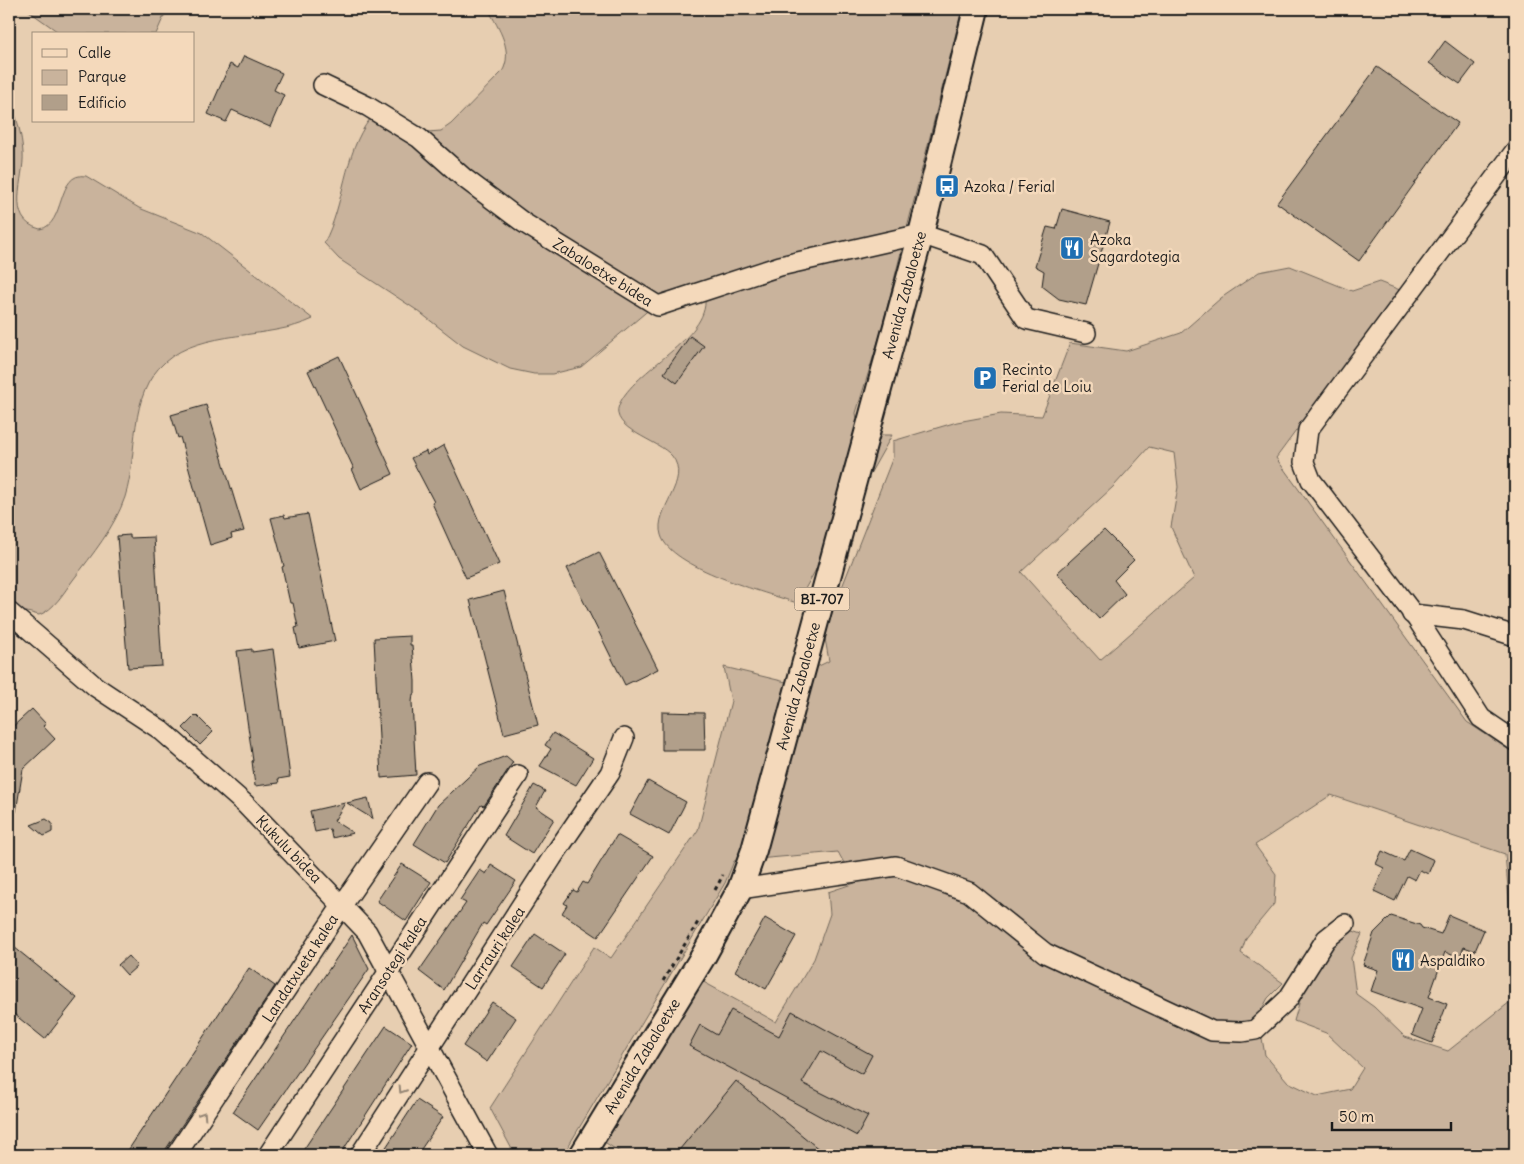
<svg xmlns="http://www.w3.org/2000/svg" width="1524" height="1164" viewBox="0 0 1524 1164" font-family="Delius,sans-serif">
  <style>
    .green { fill: #c9b39c; stroke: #72685c; fill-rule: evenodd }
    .building { fill: #b19f8a; stroke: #1c1c1c }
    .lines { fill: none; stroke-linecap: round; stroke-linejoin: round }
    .minor-casing { stroke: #1c1c1c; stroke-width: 22 }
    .major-casing { stroke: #1c1c1c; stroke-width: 28 }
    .path { stroke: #1c1c1c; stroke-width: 3; stroke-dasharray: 4 4; stroke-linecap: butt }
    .minor { stroke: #f4d9bb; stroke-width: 19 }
    .major { stroke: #f4d9bb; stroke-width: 24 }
    .oneway { stroke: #938473 }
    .labels { text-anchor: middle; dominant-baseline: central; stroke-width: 5; stroke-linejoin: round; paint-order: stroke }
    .shield { fill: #f4d9bb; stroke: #5d554c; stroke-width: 1 }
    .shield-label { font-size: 14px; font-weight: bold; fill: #1c1c1c }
    .poi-label { font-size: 15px; fill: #1c1c1c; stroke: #f4d9bb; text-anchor: start }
    .street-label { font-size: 15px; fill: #1c1c1c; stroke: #f4d9bb }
  </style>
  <rect width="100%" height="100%" fill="#e7ceb1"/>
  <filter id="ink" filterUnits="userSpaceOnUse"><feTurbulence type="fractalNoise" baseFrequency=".02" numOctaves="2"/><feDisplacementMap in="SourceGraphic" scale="10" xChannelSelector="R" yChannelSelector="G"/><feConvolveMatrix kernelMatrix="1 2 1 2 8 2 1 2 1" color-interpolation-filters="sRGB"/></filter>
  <g filter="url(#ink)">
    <g class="green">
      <path d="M26 9H167L156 34H61Z"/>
      <path d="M488 9H962L881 332 856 413 858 426 875 435H892L797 603C767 593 670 568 661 535 653 509 692 481 672 456 659 440 609 429 619 405 634 369 709 339 705 298L658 302 581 367 552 374H534L510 369 463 346 418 311 339 259 324 243C345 204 343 154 370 119H399L427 132 441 131 451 124 502 72C514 51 499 29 488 9Z"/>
      <path d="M9 100C17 116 22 136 23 153 25 178 4 220 40 229 66 225 56 171 86 176L139 208 202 233 313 319C269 340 202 329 165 362 127 395 139 453 125 497 115 527 92 555 73 580 64 592 54 610 39 615L23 611 9 599Z"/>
      <path d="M1290 266 1352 291 1379 282 1400 290 1276 458 1467 722 1515 754V968L1505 854 1331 795 1255 845 1276 874 1274 904 1246 938 1241 953 1283 983 1268 998 1258 1016 1265 1055 1288 1082 1317 1096 1350 1089 1363 1068 1326 1033 1294 1021 1313 954 1338 926 1362 934 1351 958 1356 994 1374 1007 1405 1037 1448 1051 1515 998V1155H624L603 1141 700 980 776 1022 814 959 830 914 828 892 855 883 838 852 734 861 725 883 563 1155H515L490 1108 594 947 611 958 698 830 731 701 724 667 786 682 829 661 824 633 893 457V441L957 422 1001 414 1042 416 1070 343 1126 351 1181 333 1221 298 1259 272ZM1149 447 1174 453 1178 487 1171 527 1194 578 1100 660 1021 572 1114 486Z"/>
    </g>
    <g class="building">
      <path d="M1445 41 1475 64 1460 84 1429 63Z"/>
      <path d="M244 56 282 73 274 90 284 95 270 127 232 110 226 122 208 114 230 64 238 68Z"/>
      <path d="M1377 67 1458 123 1359 261 1277 203Z"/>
      <path d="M1062 209 1110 222 1086 305 1059 299 1042 286 1044 271 1035 266 1047 227 1056 229Z"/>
      <path d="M690 336 704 346 677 383 664 373Z"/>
      <path d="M339 356 393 474 361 489 352 469H354L308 371Z"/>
      <path d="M206 405 244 531 231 534 232 538 210 545 180 437 178 438 171 415Z"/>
      <path d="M444 445 499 564 466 578 432 503 434 502 411 458 426 451 427 455Z"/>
      <path d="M308 514 335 641 299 648 295 628 298 627 293 603H290L282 567 284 566 271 518 284 515 285 518Z"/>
      <path d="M1104 530 1134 560 1114 580 1125 594 1099 619 1057 573Z"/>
      <path d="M130 535V538L154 537 162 666 128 668 117 536Z"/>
      <path d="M599 552 658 669 625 685 567 568Z"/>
      <path d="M504 591 538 725 504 734 470 600Z"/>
      <path d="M410 636V645H412L415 681V694H413L412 702 416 775 381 778 374 638Z"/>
      <path d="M252 649V652L273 649 290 777 278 779 279 783 255 786 252 761H253L237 651Z"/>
      <path d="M32 709 46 724 43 726 55 739 23 769 16 812 9 811V730Z"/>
      <path d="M662 712 704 713 705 750H662Z"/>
      <path d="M196 715 213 732 200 745 183 728Z"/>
      <path d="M553 733 593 758 576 785 540 766 551 749 545 745Z"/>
      <path d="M506 756 513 762 484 806 481 805 445 863 414 844 438 805 480 766Z"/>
      <path d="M648 781 686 802 669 835 630 814Z"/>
      <path d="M534 785 545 791 536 807 554 819 532 854 504 836Z"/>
      <path d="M368 798 373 819 347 803Z"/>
      <path d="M345 803 334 821 353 833 332 838 330 829 315 832 310 811Z"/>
      <path d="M46 819 52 823V832L44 836 31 825Z"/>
      <path d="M617 835 653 856 598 937 562 913 567 905 564 903 573 890 577 892 583 882 587 884Z"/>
      <path d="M1410 849 1434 860 1428 874 1420 870 1415 880 1407 876 1395 901 1374 891 1384 868 1376 864 1382 851 1404 861Z"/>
      <path d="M402 864 431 882 406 921 377 901Z"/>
      <path d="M491 865 516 881 486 925 483 923 444 990 419 971 466 903 460 900 480 870 486 874Z"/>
      <path d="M1449 915 1484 930 1475 951 1464 947 1459 958 1445 952 1429 997 1447 1004 1432 1043 1412 1035 1422 1009 1371 991 1378 970 1363 965 1374 933 1391 916 1420 925 1422 928 1441 934Z"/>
      <path d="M765 918 796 936 766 989 735 971Z"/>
      <path d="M535 934 565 954 543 987 513 967Z"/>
      <path d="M352 935 369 969 258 1130 233 1112Z"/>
      <path d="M9 943 77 998 45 1039 9 1010Z"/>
      <path d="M128 956 137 966 127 975 118 965Z"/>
      <path d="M249 968 275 986 162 1155H125Z"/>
      <path d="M492 1002 516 1018 487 1062 463 1046Z"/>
      <path d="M731 1010 779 1036 792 1011 872 1055 862 1074 821 1051 802 1083 868 1116 857 1136 689 1046 700 1025 717 1035Z"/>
      <path d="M386 1026 412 1043 340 1155H300Z"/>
      <path d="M736 1081 826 1155H675Z"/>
      <path d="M417 1100 443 1117 417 1155H381Z"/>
    </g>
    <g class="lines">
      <defs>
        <g id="minor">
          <path d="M323 85 367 106 419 138 464 178 524 223 658 306 780 266 921 234 983 255 1026 319 1086 333"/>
          <path d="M1515 151 1308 430 1304 462 1311 480 1417 619 1481 718 1515 741"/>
          <path d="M9 612 96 687 161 730 245 804 367 932 488 1155"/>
          <path d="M1412 614 1464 620 1515 636"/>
          <path d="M740 889 896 866 969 892 1045 953 1212 1031 1242 1032 1255 1030 1288 999 1326 939 1345 924"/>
          <path d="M176 1155 343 904 427 782"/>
          <path d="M268 1155 518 775"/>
          <path d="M360 1155 552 858 610 773 624 738"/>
        </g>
        <path id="major" d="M582 1155 704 955 740 889 754 850 921 234 976 9"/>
      </defs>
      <use href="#minor" class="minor-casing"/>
      <use href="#major" class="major-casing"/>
      <g class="path">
        <path d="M715 890 723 875"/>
        <path d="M663 981 698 922"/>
      </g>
      <use href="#minor" class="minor"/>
      <use href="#major" class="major"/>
    </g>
    <defs><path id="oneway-chevron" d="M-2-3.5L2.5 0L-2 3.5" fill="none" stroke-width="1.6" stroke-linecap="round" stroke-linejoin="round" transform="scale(1.25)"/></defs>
    <g class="oneway">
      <use href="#oneway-chevron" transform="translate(402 1090) rotate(123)"/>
      <use href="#oneway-chevron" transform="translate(203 1115) rotate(-57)"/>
    </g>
  </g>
  <defs>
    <symbol id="bus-square" viewBox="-11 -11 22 22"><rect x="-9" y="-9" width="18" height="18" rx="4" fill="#1f6fb2" stroke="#f4d9bb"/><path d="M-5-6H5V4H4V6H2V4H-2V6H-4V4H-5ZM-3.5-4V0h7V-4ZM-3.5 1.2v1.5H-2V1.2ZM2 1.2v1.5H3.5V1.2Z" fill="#fff"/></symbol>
    <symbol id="restaurant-square" viewBox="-11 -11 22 22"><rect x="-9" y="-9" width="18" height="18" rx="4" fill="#1f6fb2" stroke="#f4d9bb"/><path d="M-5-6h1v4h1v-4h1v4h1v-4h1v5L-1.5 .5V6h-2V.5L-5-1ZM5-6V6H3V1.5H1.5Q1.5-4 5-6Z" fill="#fff"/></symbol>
    <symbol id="parking-square" viewBox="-11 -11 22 22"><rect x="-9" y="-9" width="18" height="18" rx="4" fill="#1f6fb2" stroke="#f4d9bb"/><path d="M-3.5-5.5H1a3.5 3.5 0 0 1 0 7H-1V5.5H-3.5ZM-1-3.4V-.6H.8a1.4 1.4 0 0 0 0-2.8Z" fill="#fff"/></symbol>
  </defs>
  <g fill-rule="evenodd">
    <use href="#bus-square" x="933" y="172" width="28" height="28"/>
    <use href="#restaurant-square" x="1058" y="234" width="28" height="28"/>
    <use href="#parking-square" x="971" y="364" width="28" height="28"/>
    <use href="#restaurant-square" x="1389" y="946" width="28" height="28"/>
  </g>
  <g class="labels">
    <rect class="shield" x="794.5" y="587.5" width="55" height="23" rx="4"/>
    <g class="shield-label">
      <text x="822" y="599">BI-707</text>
    </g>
    <g class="poi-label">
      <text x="964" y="186">Azoka / Ferial</text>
      <text x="1090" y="239">Azoka<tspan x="1090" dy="17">Sagardotegia</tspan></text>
      <text x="1002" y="369">Recinto<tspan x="1002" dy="17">Ferial de Loiu</tspan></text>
      <text x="1420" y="960">Aspaldiko</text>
    </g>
    <g class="street-label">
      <text transform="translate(603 272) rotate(32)">Zabaloetxe bidea</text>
      <text transform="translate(904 295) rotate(-75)">Avenida Zabaloetxe</text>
      <text transform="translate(798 686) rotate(-75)">Avenida Zabaloetxe</text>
      <text transform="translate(289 849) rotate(46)">Kukulu bidea</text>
      <text transform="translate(495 948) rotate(-57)">Larrauri kalea</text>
      <text transform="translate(392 965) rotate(-57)">Aransotegi kalea</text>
      <text transform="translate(300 968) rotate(-57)">Landatxueta kalea</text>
      <text transform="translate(642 1056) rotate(-59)">Avenida Zabaloetxe</text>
    </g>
  </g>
  <rect width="1524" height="1164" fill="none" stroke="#f4d9bb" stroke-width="30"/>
  <rect x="15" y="15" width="1494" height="1134" fill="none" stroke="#1c1c1c" stroke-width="2" filter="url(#ink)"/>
  <rect x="32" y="32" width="162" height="90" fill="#f4d9bb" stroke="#9e8d7b"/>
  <rect x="42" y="49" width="25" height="8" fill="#f4d9bb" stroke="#9e8d7b"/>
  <text x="78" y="58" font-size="15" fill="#1c1c1c">Calle</text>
  <rect x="42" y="70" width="25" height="15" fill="#c9b39c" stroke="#9e8d7b"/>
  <text x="78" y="82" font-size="15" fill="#1c1c1c">Parque</text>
  <rect x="42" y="95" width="25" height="15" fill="#b19f8a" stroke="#9e8d7b"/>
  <text x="78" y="108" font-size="15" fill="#1c1c1c">Edificio</text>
  <path d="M1332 1122v8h119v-8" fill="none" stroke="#1c1c1c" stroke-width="2.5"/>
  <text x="1339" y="1122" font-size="15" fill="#1c1c1c" stroke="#f4d9bb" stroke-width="4" paint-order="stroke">50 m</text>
</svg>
